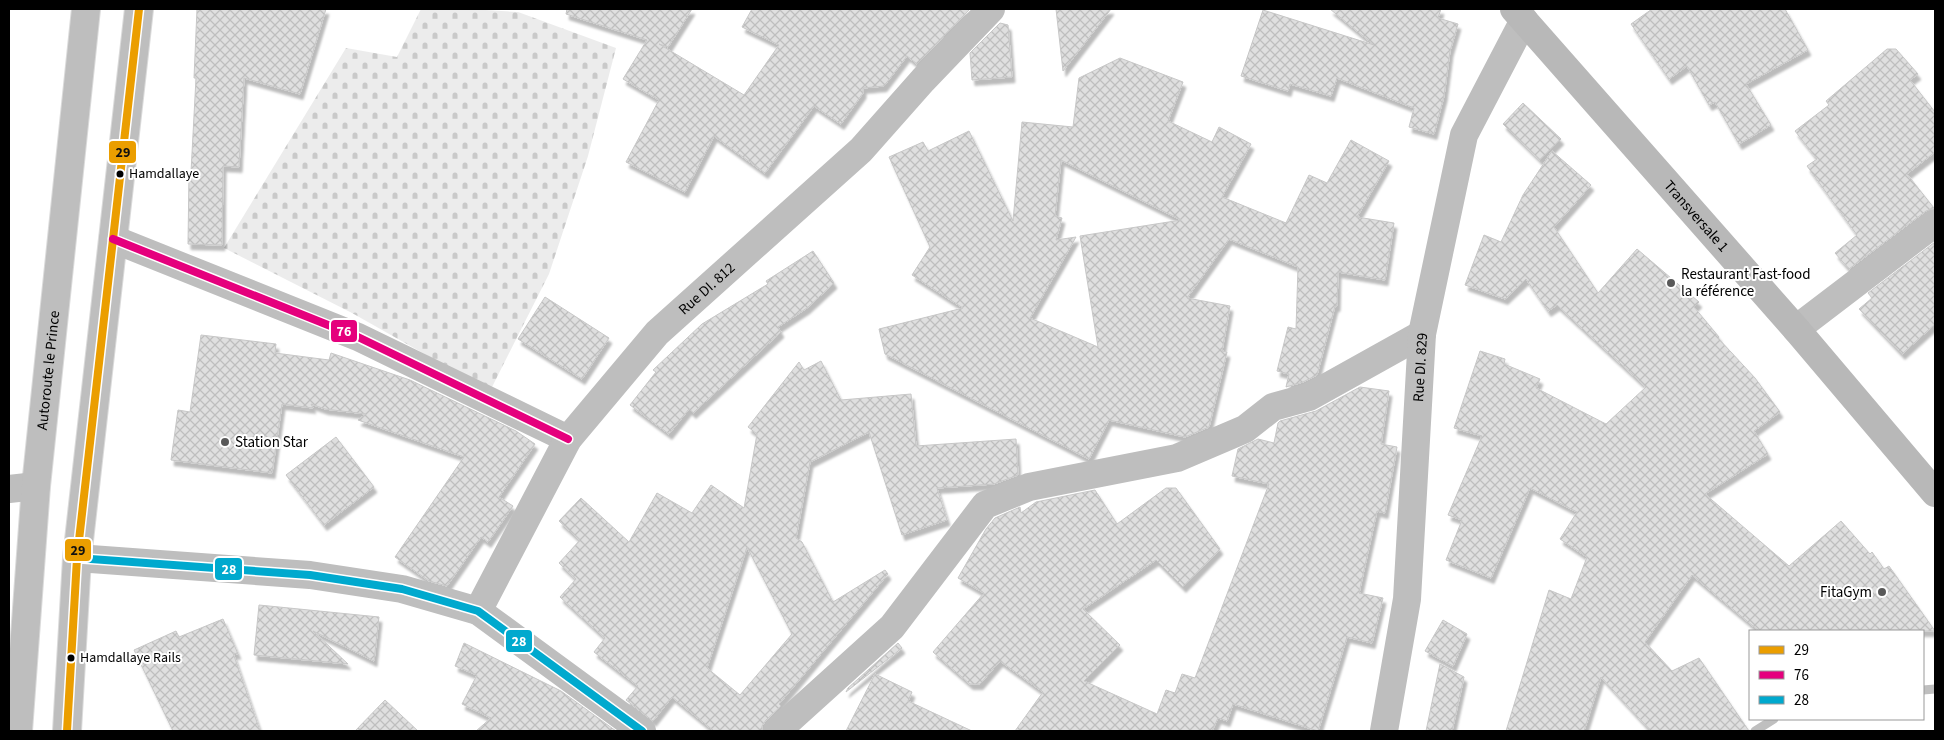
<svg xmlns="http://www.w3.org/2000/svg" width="1944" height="740" viewBox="0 0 1944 740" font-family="'Source Sans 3',sans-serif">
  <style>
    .cemetery { fill: url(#cemetery-stones) }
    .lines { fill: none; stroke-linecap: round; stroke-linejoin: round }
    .stream { stroke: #bfbfbf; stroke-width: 9 }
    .building { fill: url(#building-cross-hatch); stroke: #c7c7c7; fill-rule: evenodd; filter: url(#shadow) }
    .primary-casing { stroke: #dbdbdb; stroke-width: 30 }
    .minor { stroke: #bebebe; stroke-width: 28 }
    .tertiary { stroke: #bebebe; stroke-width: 28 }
    .secondary { stroke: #b8b8b8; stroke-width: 28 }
    .primary { stroke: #bebebe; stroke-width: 28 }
    .bus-1-casing { stroke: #fff; stroke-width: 11 }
    .bus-2-casing { stroke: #fff; stroke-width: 11 }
    .bus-3-casing { stroke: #fff; stroke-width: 11 }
    .bus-1 { stroke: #eb9e00; stroke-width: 8 }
    .bus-2 { stroke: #e5007d; stroke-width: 8 }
    .bus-3 { stroke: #00a9ce; stroke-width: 8 }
    .bus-dot { fill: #000; stroke: #fff; stroke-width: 2 }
    .poi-dot { fill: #595959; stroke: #fff; stroke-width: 2 }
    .labels { text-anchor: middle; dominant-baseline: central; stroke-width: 4; stroke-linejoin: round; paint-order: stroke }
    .bus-label { font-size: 14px; fill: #000; stroke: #fff; text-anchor: start }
    .street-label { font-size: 15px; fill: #000; stroke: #fff }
    .poi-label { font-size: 15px; fill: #000; stroke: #fff; text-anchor: start }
    .line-badge { stroke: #fff; stroke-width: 2 }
    .badge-label { font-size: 14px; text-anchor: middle; font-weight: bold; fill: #fff }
    .pale-badge-label { font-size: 14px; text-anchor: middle; font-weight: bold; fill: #111 }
  </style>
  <defs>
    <pattern id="cemetery-stones" width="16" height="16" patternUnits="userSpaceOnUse" patternTransform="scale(1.25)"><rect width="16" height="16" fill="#ececec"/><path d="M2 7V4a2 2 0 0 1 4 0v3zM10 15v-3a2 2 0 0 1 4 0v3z" fill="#c9c9c9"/></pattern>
    <pattern id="building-cross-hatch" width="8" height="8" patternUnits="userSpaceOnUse" patternTransform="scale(1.25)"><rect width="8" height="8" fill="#dfdfdf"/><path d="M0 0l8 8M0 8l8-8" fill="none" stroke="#bebebe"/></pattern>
    <filter id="shadow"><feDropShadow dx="3" dy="5.5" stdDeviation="1" flood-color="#0004"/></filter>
  </defs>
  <rect width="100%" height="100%" fill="#fff"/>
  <path class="cemetery" d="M421 9H469L518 12 616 48 588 156 549 274 490 391 352 313 224 248 346 48 397 57Z"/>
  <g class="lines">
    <g class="stream">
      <path d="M1923 690 1935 689"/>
      <path d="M1755 731 1774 719"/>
    </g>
  </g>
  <g class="building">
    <path d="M197 9H326L300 94 244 78 239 167 223 166 222 245 188 244 189 172H191L196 78H194Z"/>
    <path d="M567 9H692L668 47 659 44 744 95 779 45 742 27 752 9H970L917 64 907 56 884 86 863 88V93L841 124 814 106 765 173 714 136 685 192 626 162 659 100 623 79 647 40 566 14Z"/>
    <path d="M1056 9H1111L1063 71Z"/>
    <path d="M1330 9H1441L1438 18 1458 24 1450 51 1444 96 1434 134 1409 127 1414 108 1337 78 1331 96 1290 84 1288 91 1241 76 1263 10 1374 45Z"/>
    <path d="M1652 9H1785L1808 50 1746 84 1771 125 1739 144 1715 102 1709 105 1687 66 1669 79 1631 24Z"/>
    <path d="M1000 23 1008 25 1012 77 972 80 970 53Z"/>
    <path d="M1887 49H1896L1918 74 1910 80 1935 112V152L1907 174 1934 208 1926 211 1849 269 1835 253 1857 235 1807 166 1817 159 1795 131 1829 105 1826 101Z"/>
    <path d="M1120 58 1183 82 1168 121 1212 142 1219 127 1251 144 1222 197 1286 223 1309 175 1327 183 1351 140 1389 161 1357 217 1394 223 1385 280 1338 272 1337 306H1335L1317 375 1303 382 1286 387 1289 374 1277 371 1288 327 1296 329 1298 267 1229 239 1187 298 1230 306 1222 351 1227 352 1209 427 1185 437 1109 420 1089 459 885 354 879 329 963 308 912 275 930 247 889 157 923 142 928 151 969 131 1013 221 1022 122 1073 127 1079 78ZM1061 160 1181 220 1080 236 1098 347 1030 318 1076 237 1056 240 1062 218 1055 216Z"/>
    <path d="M1523 103 1561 139 1540 160 1503 124Z"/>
    <path d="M1552 151 1591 185 1554 227 1598 293 1637 249 1699 302 1694 307 1719 337 1718 338 1755 378 1780 412 1754 431 1768 454 1705 494 1789 566 1841 521 1870 554 1872 552 1884 569 1889 566 1935 631H1759L1692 575 1645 642 1672 671 1699 658 1749 731H1651L1601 677 1584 731H1506L1549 590 1571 599 1587 557 1560 539 1577 512 1530 488 1491 578 1446 560 1462 520 1448 515 1482 436 1454 428 1480 351 1505 359 1504 364 1540 379 1536 388 1606 424 1646 387 1557 305 1548 311 1526 279 1505 299 1465 285 1484 235 1501 242 1523 195Z"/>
    <path d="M1935 242V324L1902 354 1859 309 1872 298 1868 293Z"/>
    <path d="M813 251 834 283 807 308 778 327 781 332 693 413 689 409 669 434 630 405 656 372 653 370 702 324 768 284 766 281Z"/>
    <path d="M545 297 609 338 582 379 518 339Z"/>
    <path d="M201 335 276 344 275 353 329 360 331 353 410 380 516 431 535 444 499 497 513 506 488 542 481 537 447 586 429 581 395 557 464 457 358 420 366 414 325 409 311 404 313 408 282 404 272 473 171 460 178 410 190 412Z"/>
    <path d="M821 361 841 400 911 394 916 446 1016 439 1018 475 994 484 937 488 947 520 902 535 869 432 810 462 796 538 802 542 833 602 885 570 888 574 779 704 781 706 766 720 762 726V731H714L672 697 653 721 626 700 638 686 594 652 605 638 560 597 576 579 559 563 580 540 559 521 581 498 629 542 657 493 692 513 711 485 744 508 757 434 748 427 799 362 804 370ZM747 547 792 634 740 695 707 668Z"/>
    <path d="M1360 387 1389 391 1381 444 1397 447 1385 513 1377 511 1359 593 1383 598 1372 643 1347 637 1318 731 1233 704 1227 721 1218 718 1212 731H1015L1043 692 1000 661 980 684H970L933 652 984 593 958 578 986 529 995 518 1020 507 1021 513 1036 502 1095 490 1117 524 1166 488H1176L1220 549 1183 587 1156 560 1083 609 1120 645 1084 681 1157 714 1166 690 1175 693 1182 674 1195 678 1269 484 1232 476 1238 449 1258 439 1274 443 1278 423 1280 421 1316 411Z"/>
    <path d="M336 437 374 487 324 525 286 475Z"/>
    <path d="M259 605 379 617 374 661 313 631 348 664 254 655Z"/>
    <path d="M223 619 238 654 233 653 260 731H173L134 650 176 631 179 637Z"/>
    <path d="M1443 620 1467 634 1453 666 1425 651Z"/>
    <path d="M464 643 561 691 616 731H476L491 718 462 704 477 675 455 666Z"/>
    <path d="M898 643 902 648 846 692 848 688Z"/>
    <path d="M1440 664 1464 677 1452 731H1426Z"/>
    <path d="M875 674 912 692 908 701 972 731H846Z"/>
    <path d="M385 700 418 731H355Z"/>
  </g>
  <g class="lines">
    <defs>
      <g id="primary">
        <path id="s4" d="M18 731 36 486 86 9"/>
        <path d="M67 731 77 558 139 9"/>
      </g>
    </defs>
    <use href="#primary" class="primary-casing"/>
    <g class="minor">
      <path d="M113 239 358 337 568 439"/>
      <path d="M1796 329 1935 223"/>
      <path d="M9 489 36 486"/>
      <path d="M77 558 310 575 402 589 478 611 642 731"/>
      <path id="s1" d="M478 611 568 439 657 333 861 150 923 80 991 9"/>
      <path d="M777 731 892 627 985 505 1029 487 1177 458 1245 429 1273 407 1309 397 1422 334"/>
    </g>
    <path class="tertiary" id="s2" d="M1384 731 1407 599 1422 334 1464 135 1524 20"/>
    <path class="secondary" id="s3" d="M1514 9 1796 329 1935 493"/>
    <use href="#primary" class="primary"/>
    <defs>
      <path id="bus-1" d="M67 731 77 558 139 9"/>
      <path id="bus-2" d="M113 239 358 337 568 439"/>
      <path id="bus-3" d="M77 558 310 575 402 589 478 611 642 731"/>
    </defs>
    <use href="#bus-1" class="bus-1-casing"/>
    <use href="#bus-2" class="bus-2-casing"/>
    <use href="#bus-3" class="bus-3-casing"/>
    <use href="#bus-1" class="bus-1"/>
    <use href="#bus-2" class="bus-2"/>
    <use href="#bus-3" class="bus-3"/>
  </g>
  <g class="bus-dot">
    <circle cx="120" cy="174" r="4.5"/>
    <circle cx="71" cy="658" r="4.5"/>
  </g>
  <g class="poi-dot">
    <circle cx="1671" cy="283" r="5"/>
    <circle cx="225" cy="442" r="5"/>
    <circle cx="1882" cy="592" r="5"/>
  </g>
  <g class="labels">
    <g class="bus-label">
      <text x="129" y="174">Hamdallaye</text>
      <text x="80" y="658">Hamdallaye Rails</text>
    </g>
    <g class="street-label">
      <text stroke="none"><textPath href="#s3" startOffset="276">Transversale 1</textPath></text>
      <text stroke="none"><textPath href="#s1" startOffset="399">Rue DI. 812</textPath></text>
      <text stroke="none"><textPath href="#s2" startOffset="366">Rue DI. 829</textPath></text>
      <text stroke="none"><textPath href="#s4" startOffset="362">Autoroute le Prince</textPath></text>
    </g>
    <g class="poi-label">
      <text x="1681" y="274">Restaurant Fast-food<tspan x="1681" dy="17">la référence</tspan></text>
      <text x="235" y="442">Station Star</text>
      <text x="1872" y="592" text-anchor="end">FitaGym</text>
    </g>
  </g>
  <g class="line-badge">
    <rect x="108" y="140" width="29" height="24" rx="5" fill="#eb9e00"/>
    <rect x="330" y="319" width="28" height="24" rx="5" fill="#e5007d"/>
    <rect x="64" y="538" width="28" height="24" rx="5" fill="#eb9e00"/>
    <rect x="214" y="557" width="29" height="24" rx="5" fill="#00a9ce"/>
    <rect x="505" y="629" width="28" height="24" rx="5" fill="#00a9ce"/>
  </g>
  <g class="badge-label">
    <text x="344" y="336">76</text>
    <text x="229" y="574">28</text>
    <text x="519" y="646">28</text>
  </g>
  <g class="pale-badge-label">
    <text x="123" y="157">29</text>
    <text x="78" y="555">29</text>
  </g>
  <rect width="1944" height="740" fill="none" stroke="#000000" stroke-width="20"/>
  <rect x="1749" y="630" width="175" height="90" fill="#ffffff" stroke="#999999"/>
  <rect x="1759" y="646" width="25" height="8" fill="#eb9e00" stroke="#999999"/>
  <text x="1794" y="655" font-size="15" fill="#000000">29</text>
  <rect x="1759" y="671" width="25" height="8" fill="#e5007d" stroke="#999999"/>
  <text x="1794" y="680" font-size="15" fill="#000000">76</text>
  <rect x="1759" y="696" width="25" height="8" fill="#00a9ce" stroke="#999999"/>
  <text x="1794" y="705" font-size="15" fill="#000000">28</text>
</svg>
